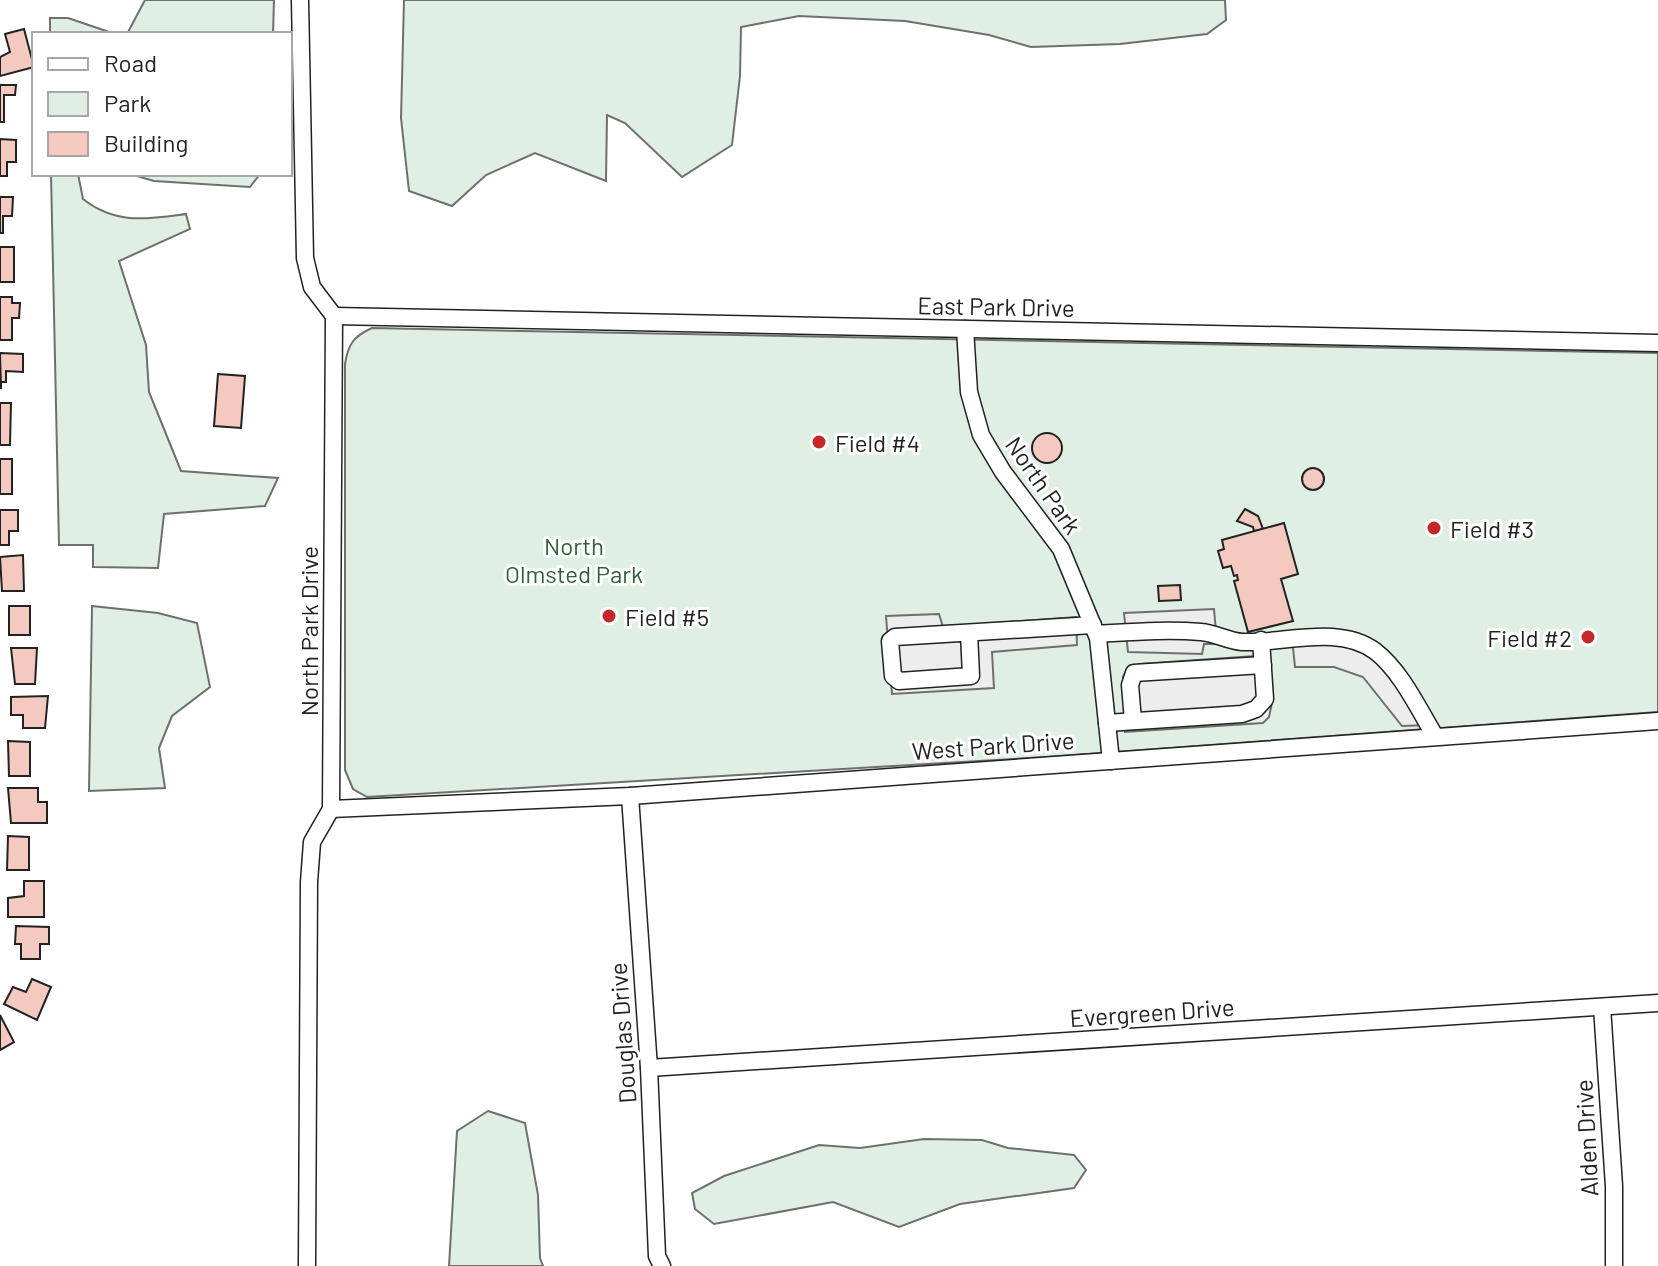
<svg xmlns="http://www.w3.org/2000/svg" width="1658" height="1266" viewBox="0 0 1658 1266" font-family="Barlow,sans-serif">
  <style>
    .green { fill: #e0efe3; stroke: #6f6f6f; stroke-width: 2 }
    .parking { fill: #ededed; stroke: #6f6f6f; stroke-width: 2 }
    .building { fill: #f3c9c0; stroke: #222; stroke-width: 2 }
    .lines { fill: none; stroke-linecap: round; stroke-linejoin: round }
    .minor-casing { stroke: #222; stroke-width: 19 }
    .minor { stroke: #fff; stroke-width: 16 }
    .poi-dot { fill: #c62828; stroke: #fff; stroke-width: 3 }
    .labels { text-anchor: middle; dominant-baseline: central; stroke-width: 6; stroke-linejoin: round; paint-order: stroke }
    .street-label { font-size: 24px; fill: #222; stroke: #fff }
    .poi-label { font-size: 24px; fill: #222; stroke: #fff; text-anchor: start }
    .park-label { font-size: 24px; fill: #2f5e38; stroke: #fff }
  </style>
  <rect width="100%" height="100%" fill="#fff"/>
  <g class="green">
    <path d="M145 0H274L273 34H127Z"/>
    <path d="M404 0H1225L1226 20 1207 34 1120 44 1031 47 989 35 905 21 799 16 741 27 740 76 732 145 682 177 625 123 607 115 606 181 535 153 486 175 452 206 409 191 401 118Z"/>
    <path d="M50 18H68L115 34H50Z"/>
    <path d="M51 174H78L83 199C116 225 147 219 186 214L190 229 119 261 146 345 149 392 181 471 278 478 265 506 164 514 158 568 93 567V545H59Z"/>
    <path d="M130 174H260L250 187 154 181Z"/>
    <path d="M372 328 1658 353V712L1046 757 367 797 353 789 345 770V364C348 344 354 336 372 328Z"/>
    <path d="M92 606 158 613 197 623 210 687 172 716 159 748 165 788 89 791Z"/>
    <path d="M488 1111 525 1123 538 1195 540 1258 543 1266H449L457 1131Z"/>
    <path d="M924 1139 982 1140 1008 1148 1074 1155 1086 1170 1074 1188 960 1204 899 1227 833 1202 714 1224 695 1209 692 1193 724 1176 819 1145 860 1148Z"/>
  </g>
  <g class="parking">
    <path d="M1214 609 1217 644H1204L1202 654 1128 652 1124 613Z"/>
    <path d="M939 614 943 627 1076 617 1077 645 992 652 994 688 892 694 886 616Z"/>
    <path d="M1292 638 1374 651 1428 725 1402 726 1363 677 1334 667H1295Z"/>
    <path d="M1269 655 1272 703 1269 717 1263 723 1125 732 1123 677 1127 669 1139 664Z"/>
  </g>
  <g class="building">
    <path d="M24 29 34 67 0 76V57L10 52 5 34Z"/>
    <path d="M0 85H16L15 95H4V122H0Z"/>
    <path d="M0 139 16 140V162H7V176H0Z"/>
    <path d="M0 197H13L12 216H3V233H0Z"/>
    <rect x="0" y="247" width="14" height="35"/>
    <path d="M0 297H12V303H20L19 318H12V340H0Z"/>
    <path d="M0 353 23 354V372L6 371V382H1V389Z"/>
    <path d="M218 374 245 376 241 428 214 426Z"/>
    <path d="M0 403H11L10 445H0Z"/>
    <circle cx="1047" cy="448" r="15"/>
    <rect x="0" y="459" width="12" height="35"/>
    <circle cx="1313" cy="479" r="11"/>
    <path d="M1245 509 1258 516 1263 529 1254 531 1253 527 1237 521Z"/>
    <path d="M0 510H18V531H9V545H0Z"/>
    <path d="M1284 523 1298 574 1281 579 1293 621 1248 632 1234 581 1238 580 1237 575 1234 576 1231 566 1223 568 1218 551 1224 549 1222 540Z"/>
    <path d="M23 555 24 591H2L0 557Z"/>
    <path d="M1180 585 1181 600 1159 601 1158 586Z"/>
    <rect x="9" y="606" width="21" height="29"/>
    <path d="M11 648H37L35 684H15Z"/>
    <path d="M48 696 45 728H23V715H11V697Z"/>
    <path d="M8 741 30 742V776H9Z"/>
    <path d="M8 788H38V802H47V823H11Z"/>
    <path d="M8 836 29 837V870H7Z"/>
    <path d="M24 881H44V917H8V898L24 896Z"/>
    <path d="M16 926 49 927V944H40V959H21V944H15Z"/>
    <path d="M32 979 51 987 37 1020 4 1004 13 987 26 992Z"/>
    <path d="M0 1015 14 1042 0 1050Z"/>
  </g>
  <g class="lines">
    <defs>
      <g id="minor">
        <path d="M300 0 305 258 312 287 334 316 331 809 312 842 309 882 307 1266"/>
        <path d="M334 316 1658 343"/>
        <path d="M965 329 969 392 981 435 1003 472 1061 549 1098 638 1111 761"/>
        <path d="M969 633 971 676 899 681 893 676 890 641 895 637 1093 625"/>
        <path d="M1097 634C1132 632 1166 629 1201 632 1215 633 1228 641 1242 642 1283 644 1338 624 1375 651 1401 671 1418 708 1435 736"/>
        <path d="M1133 721 1130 685 1134 673 1263 665"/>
        <path d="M1107 723 1242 714 1256 709 1265 699 1261 640"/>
        <path d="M630 796 649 1068 657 1256 662 1266"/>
        <path d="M331 809 630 796 1658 721"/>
        <path d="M1602 1007 1614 1186V1266"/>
        <path d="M649 1068 1658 1003"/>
      </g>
    </defs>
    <use href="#minor" class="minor-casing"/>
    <use href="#minor" class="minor"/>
  </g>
  <g class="poi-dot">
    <circle cx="819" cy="442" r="8"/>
    <circle cx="1434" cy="528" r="8"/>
    <circle cx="609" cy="616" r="8"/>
    <circle cx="1588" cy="637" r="8"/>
  </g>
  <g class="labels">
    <g class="street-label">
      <text transform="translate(996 306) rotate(1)">East Park Drive</text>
      <text transform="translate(1044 485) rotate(55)">North Park</text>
      <text transform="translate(308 631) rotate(-90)">North Park Drive</text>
      <text transform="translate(993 745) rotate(-4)">West Park Drive</text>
      <text transform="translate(1152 1012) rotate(-4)">Evergreen Drive</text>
      <text transform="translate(622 1033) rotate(-94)">Douglas Drive</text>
      <text transform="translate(1586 1138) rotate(-93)">Alden Drive</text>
    </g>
    <g class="poi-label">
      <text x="835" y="442">Field #4</text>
      <text x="1450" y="528">Field #3</text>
      <text x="625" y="616">Field #5</text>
      <text x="1572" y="637" text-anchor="end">Field #2</text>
    </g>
    <g class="park-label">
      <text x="574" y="545">North<tspan x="574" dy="28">Olmsted Park</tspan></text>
    </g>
  </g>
  <rect x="32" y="32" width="260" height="144" fill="#ffffff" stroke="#a7a7a7" stroke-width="2"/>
  <rect x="48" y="58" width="40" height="12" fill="#ffffff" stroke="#a7a7a7" stroke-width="2"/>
  <text x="104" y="72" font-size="24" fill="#222222">Road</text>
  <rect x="48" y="92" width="40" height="24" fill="#e0efe3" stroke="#a7a7a7" stroke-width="2"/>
  <text x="104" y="112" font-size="24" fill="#222222">Park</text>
  <rect x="48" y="132" width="40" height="24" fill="#f3c9c0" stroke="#a7a7a7" stroke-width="2"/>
  <text x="104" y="152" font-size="24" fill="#222222">Building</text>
</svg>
